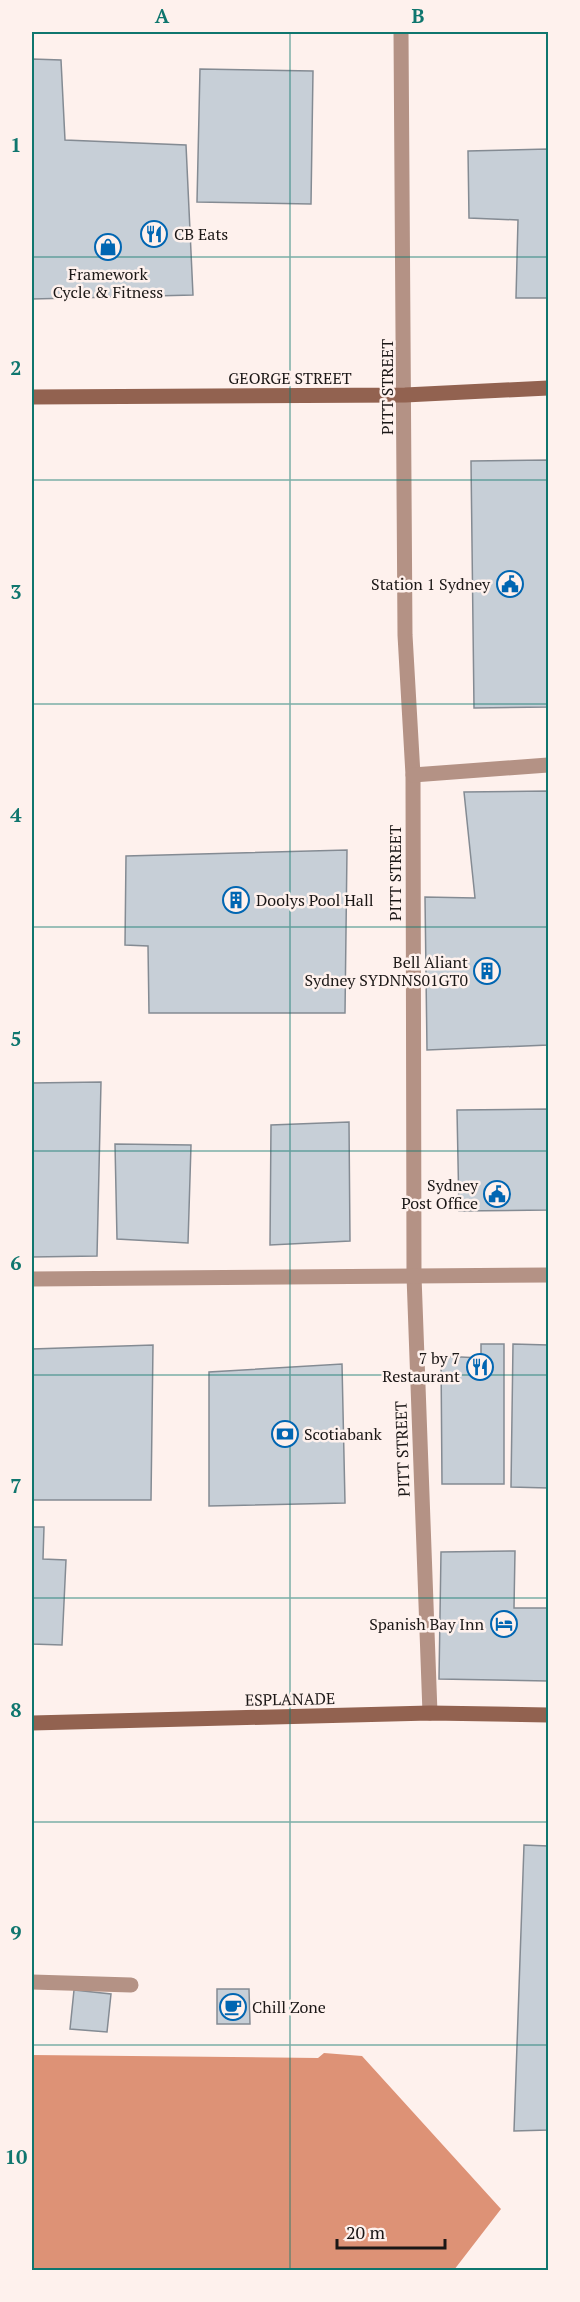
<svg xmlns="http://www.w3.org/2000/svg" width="580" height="2302" viewBox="0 0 580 2302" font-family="'PT Serif',serif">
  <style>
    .water { fill: #dd9276 }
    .building { fill: #c7cfd7; stroke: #848b93; stroke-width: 1.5 }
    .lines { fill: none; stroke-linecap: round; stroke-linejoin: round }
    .lane { stroke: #b49285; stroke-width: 15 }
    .street { stroke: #b49285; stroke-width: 15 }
    .secondary { stroke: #926250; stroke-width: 15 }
    .grid { fill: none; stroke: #0f766e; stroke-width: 1.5; stroke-opacity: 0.55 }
    .labels { text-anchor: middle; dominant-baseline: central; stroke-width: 5; stroke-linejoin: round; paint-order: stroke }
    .poi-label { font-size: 16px; fill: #1b1716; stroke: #fef1ed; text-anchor: end }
    .street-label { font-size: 16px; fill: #1b1716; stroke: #fef1ed }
    .neatline { fill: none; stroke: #0f766e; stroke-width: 2 }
    .grid-label { font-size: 20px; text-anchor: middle; font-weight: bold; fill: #0f766e }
  </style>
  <rect width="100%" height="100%" fill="#fef1ed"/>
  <path class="water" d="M324 2053 362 2056 501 2209 454 2270H32V2055L318 2058Z"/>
  <g class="building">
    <path d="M32 59 61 60 65 140 186 145 193 295 32 299Z"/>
    <path d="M200 69 313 71 311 204 197 202Z"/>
    <path d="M548 149V298H516L518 220 469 218 468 151Z"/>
    <path d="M548 460V707L474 708 471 461Z"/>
    <path d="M548 791V1045L427 1050 425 897 475 898 464 792Z"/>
    <path d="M347 850 345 1013H149L148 946 125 945 126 856Z"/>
    <path d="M101 1082 97 1256 32 1257V1083Z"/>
    <path d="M548 1109V1210L459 1211 457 1110Z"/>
    <path d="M349 1122 350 1241 270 1245 271 1125Z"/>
    <path d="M115 1144 191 1145 188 1243 117 1239Z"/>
    <path d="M481 1344H504V1484H442L441 1356 481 1358Z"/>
    <path d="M513 1344 548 1345V1488L511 1487Z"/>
    <path d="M153 1345 151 1500H32V1349Z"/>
    <path d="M342 1364 345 1503 209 1506V1372Z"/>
    <path d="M32 1527H44L43 1559 66 1560 62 1645 32 1644Z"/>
    <path d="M515 1551 514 1608H548V1681L439 1679 441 1552Z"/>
    <path d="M524 1845 548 1846V2130L514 2131Z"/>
    <path d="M217 1989H249L250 2024H217Z"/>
    <path d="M74 1990 111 1994 107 2032 70 2029Z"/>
  </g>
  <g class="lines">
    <path class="lane" d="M32 1982 131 1985"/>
    <g class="street">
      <path d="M401 32 405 635 413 775 414 1276 430 1713"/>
      <path d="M413 775 548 765"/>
      <path d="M32 1279 548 1275"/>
    </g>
    <g class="secondary">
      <path d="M32 397 405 395 548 388"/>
      <path d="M32 1723 430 1713 548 1715"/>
    </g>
  </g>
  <path class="grid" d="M290 32V2270M32 257H548M32 480H548M32 704H548M32 927H548M32 1151H548M32 1375H548M32 1598H548M32 1822H548M32 2045H548"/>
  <defs>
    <symbol id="restaurant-ring" viewBox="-11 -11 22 22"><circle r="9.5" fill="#fef1ed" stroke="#0166b2" stroke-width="1.5"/><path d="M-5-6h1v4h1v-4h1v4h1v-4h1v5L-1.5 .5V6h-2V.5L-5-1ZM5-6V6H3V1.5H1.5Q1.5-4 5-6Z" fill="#0166b2"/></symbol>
    <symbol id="shop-ring" viewBox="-11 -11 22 22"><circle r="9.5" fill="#fef1ed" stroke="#0166b2" stroke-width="1.5"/><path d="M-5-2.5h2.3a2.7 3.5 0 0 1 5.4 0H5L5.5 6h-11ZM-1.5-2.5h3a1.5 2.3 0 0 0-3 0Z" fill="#0166b2"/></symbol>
    <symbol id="civic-ring" viewBox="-11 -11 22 22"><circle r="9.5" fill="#fef1ed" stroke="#0166b2" stroke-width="1.5"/><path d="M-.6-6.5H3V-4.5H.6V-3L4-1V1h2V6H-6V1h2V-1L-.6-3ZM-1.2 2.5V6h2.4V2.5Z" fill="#0166b2"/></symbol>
    <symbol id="building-ring" viewBox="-11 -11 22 22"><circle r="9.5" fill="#fef1ed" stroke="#0166b2" stroke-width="1.5"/><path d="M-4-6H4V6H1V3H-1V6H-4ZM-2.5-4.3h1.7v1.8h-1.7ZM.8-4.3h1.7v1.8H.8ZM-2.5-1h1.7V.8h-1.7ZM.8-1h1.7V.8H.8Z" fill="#0166b2"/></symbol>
    <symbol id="bank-ring" viewBox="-11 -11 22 22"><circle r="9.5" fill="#fef1ed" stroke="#0166b2" stroke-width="1.5"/><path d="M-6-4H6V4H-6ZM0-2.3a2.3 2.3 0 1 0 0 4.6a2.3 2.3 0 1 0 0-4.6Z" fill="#0166b2"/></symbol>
    <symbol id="hotel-ring" viewBox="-11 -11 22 22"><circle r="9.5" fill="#fef1ed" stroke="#0166b2" stroke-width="1.5"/><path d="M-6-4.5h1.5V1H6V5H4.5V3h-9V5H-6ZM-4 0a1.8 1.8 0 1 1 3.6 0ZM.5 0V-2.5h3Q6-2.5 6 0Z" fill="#0166b2"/></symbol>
    <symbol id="cafe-ring" viewBox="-11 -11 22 22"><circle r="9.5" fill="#fef1ed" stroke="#0166b2" stroke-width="1.5"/><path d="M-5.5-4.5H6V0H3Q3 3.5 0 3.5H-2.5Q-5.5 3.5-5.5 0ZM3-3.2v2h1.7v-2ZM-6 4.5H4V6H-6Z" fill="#0166b2"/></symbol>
  </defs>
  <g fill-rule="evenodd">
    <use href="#restaurant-ring" x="139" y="219" width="30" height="30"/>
    <use href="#shop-ring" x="93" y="232" width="30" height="30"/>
    <use href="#civic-ring" x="495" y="569" width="30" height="30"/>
    <use href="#building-ring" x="221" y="885" width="30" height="30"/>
    <use href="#building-ring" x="472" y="956" width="30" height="30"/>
    <use href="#civic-ring" x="482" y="1179" width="30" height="30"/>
    <use href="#restaurant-ring" x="465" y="1352" width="30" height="30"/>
    <use href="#bank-ring" x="270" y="1419" width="30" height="30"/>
    <use href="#hotel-ring" x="489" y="1609" width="30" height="30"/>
    <use href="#cafe-ring" x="218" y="1992" width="30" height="30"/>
  </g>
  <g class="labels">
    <g class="poi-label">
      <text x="174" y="234" text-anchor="start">CB Eats</text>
      <text x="108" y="274" text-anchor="middle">Framework<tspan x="108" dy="18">Cycle &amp; Fitness</tspan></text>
      <text x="490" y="584">Station 1 Sydney</text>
      <text x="256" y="900" text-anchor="start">Doolys Pool Hall</text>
      <text x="468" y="962">Bell Aliant<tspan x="468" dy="18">Sydney SYDNNS01GT0</tspan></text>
      <text x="478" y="1185">Sydney<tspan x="478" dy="18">Post Office</tspan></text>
      <text x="460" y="1358">7 by 7<tspan x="460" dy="18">Restaurant</tspan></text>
      <text x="304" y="1434" text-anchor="start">Scotiabank</text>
      <text x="484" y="1624">Spanish Bay Inn</text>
      <text x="252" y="2007" text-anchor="start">Chill Zone</text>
    </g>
    <g class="street-label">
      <text x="290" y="378">GEORGE STREET</text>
      <text transform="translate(387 387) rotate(-90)">PITT STREET</text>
      <text transform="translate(395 873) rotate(-90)">PITT STREET</text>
      <text transform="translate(402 1449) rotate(-92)">PITT STREET</text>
      <text transform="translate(290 1699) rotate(-1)">ESPLANADE</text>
    </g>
  </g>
  <rect width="580" height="2302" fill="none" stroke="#fef1ed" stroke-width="66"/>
  <path d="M337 2239v9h108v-9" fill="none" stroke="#1b1716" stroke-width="3"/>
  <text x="346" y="2239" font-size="18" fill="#1b1716" stroke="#fef1ed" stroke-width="4.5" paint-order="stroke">20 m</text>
  <rect x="33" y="33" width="514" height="2236" class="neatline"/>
  <g class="grid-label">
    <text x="162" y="23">A</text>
    <text x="418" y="23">B</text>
    <text x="16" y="152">1</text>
    <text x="16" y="375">2</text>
    <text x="16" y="599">3</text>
    <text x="16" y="822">4</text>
    <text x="16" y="1046">5</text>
    <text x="16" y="1270">6</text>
    <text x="16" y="1493">7</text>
    <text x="16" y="1717">8</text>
    <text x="16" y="1940">9</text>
    <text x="16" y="2164">10</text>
  </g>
</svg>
